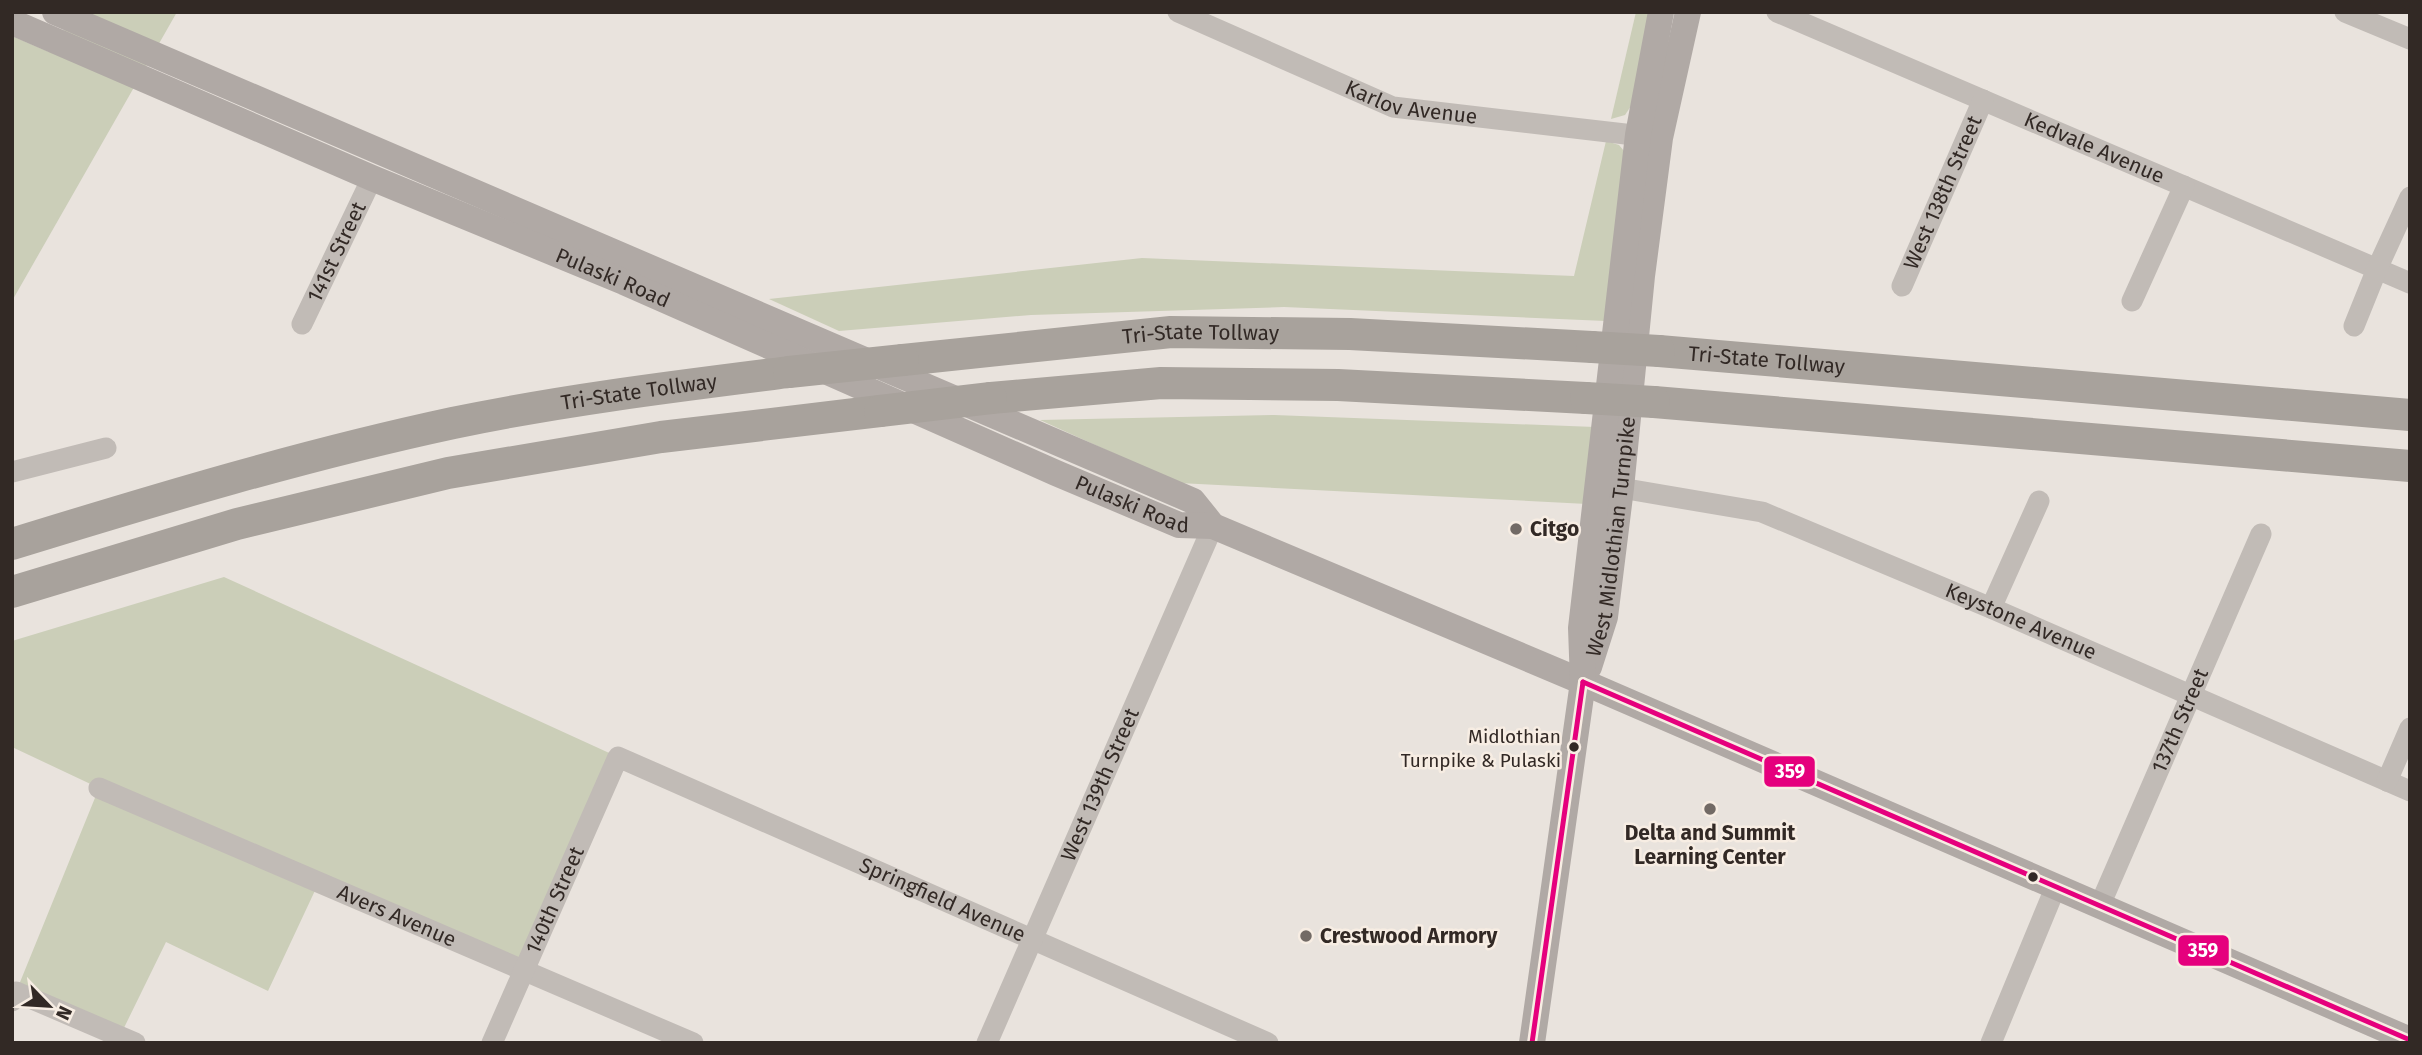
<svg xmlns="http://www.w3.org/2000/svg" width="2422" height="1055" viewBox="0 0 2422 1055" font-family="'Fira Sans',sans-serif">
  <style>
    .green { fill: #cbceb8 }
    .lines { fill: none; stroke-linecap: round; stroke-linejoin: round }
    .minor { stroke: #c1bbb6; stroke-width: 21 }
    .major { stroke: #b0a9a5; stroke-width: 26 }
    .highway { stroke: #a8a29c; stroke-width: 32 }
    .highway-bridge { stroke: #a8a29c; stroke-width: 32 }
    .bus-1-casing { stroke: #f7ede3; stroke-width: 10 }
    .bus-1 { stroke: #e5007d; stroke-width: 5 }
    .poi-dot { fill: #726a65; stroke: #f7ede3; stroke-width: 2.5 }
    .bus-dot { fill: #322925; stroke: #f7ede3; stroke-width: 2.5 }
    .labels { text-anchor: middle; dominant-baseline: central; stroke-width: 5; stroke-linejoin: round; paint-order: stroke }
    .bus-label { font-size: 19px; fill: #322925; stroke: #f7ede3; text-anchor: end }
    .street-label { font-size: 21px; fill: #322925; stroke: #f7ede3 }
    .poi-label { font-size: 21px; font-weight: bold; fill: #322925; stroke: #f7ede3; text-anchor: start }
    .line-badge { stroke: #f7ede3; stroke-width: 2.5 }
    .badge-label { font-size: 19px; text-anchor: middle; font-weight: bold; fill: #fff }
  </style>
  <rect width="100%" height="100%" fill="#e9e3dd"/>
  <g class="green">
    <path d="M77 12H177L12 301V36L49 52Z"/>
    <path d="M1636 12H1652L1633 103 1625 115 1611 119Z"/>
    <path d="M1606 141 1619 145 1624 151 1606 321 1284 307 1031 315 839 331 769 299 1142 258 1574 276Z"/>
    <path d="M1274 415 1595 427 1587 504 1179 483 1040 420Z"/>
    <path d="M224 577 618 757 524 970 319 882 268 991 166 942 120 1036 16 992 99 788 12 747V641Z"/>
  </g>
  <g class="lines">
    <g class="minor">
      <path id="s1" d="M1178 12 1393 107 1651 137"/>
      <path id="s2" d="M1777 12 2410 283"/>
      <path d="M2345 12 2410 39"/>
      <path id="s3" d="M1902 286 1983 100"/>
      <path d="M2132 301 2184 186"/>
      <path id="s4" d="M302 324 372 178"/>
      <path d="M2354 326 2377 269 2410 197"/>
      <path d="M12 472 106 448"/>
      <path id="s5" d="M1621 488 1762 512 1991 608 2410 791"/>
      <path d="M1991 608 2039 501"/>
      <path d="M2387 781 2410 728"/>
      <path id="s6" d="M99 788 693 1043"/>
      <path id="s7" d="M2100 905 2261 534"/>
      <path d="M12 1001 16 992 135 1043"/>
      <path id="s8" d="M492 1043 618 757 1268 1043"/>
      <path id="s9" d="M987 1043 1213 526"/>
      <path d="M1991 1043 2056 886"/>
    </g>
    <g class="major">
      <path d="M55 12 1193 501 1213 526"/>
      <path id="s10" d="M12 22 372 178 624 282 1056 473 1179 525 1213 526 1583 682 2410 1040"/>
      <path id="s11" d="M1589 667 1605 617 1621 488 1642 276 1660 138 1688 12"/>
      <path d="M1532 1043 1583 682 1581 628 1638 135 1661 12"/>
    </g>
    <g class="highway">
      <path id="s12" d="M1659 351 2410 415"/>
      <path id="s13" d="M903 360 1171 332 1350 334 1592 347"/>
      <path d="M991 398 1161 383 1338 385 1586 398"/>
      <path d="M1654 402 2410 466"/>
      <path id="s14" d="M12 544C158 499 304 455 453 423 563 400 678 386 789 372"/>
      <path d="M12 592 237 524 448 473 661 437 880 411"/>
    </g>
    <g class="highway-bridge">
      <path d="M1592 347 1659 351"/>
      <path d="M789 372 903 360"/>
      <path d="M1586 398 1654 402"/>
      <path d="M880 411 991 398"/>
    </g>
    <defs>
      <g id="bus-1">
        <path d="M1583 682 2410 1040"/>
        <path d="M1532 1043 1583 682"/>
      </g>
    </defs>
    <use href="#bus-1" class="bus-1-casing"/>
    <use href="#bus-1" class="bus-1"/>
  </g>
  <g class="poi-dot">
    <circle cx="1516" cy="529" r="7"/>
    <circle cx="1710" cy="809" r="7"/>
    <circle cx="1306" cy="936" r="7"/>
  </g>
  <g class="bus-dot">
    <circle cx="1574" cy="747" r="6"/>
    <circle cx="2033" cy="877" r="6"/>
  </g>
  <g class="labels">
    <g class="bus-label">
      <text x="1561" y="736">Midlothian<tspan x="1561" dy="24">Turnpike &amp; Pulaski</tspan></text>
    </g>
    <g class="street-label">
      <text stroke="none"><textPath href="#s1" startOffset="252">Karlov Avenue</textPath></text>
      <text stroke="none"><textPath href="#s2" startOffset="345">Kedvale Avenue</textPath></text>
      <text stroke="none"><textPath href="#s3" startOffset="102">West 138th Street</textPath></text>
      <text stroke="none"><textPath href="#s4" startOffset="80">141st Street</textPath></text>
      <text stroke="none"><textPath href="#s10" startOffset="653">Pulaski Road</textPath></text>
      <text stroke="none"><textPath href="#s13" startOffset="299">Tri-State Tollway</textPath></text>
      <text stroke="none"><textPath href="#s12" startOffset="108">Tri-State Tollway</textPath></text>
      <text stroke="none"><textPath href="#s14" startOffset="646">Tri-State Tollway</textPath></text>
      <text stroke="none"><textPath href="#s10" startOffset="1220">Pulaski Road</textPath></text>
      <text stroke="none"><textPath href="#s11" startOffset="133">West Midlothian Turnpike</textPath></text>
      <text stroke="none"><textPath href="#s5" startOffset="424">Keystone Avenue</textPath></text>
      <text stroke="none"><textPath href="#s7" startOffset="201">137th Street</textPath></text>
      <text stroke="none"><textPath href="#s9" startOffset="282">West 139th Street</textPath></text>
      <text stroke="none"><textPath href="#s8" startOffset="156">140th Street</textPath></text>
      <text stroke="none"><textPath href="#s8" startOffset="667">Springfield Avenue</textPath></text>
      <text stroke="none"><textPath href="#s6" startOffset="324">Avers Avenue</textPath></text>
    </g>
    <g class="poi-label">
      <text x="1530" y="529">Citgo</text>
      <text x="1710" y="833" text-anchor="middle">Delta and Summit<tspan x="1710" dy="24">Learning Center</tspan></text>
      <text x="1320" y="936">Crestwood Armory</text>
    </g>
  </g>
  <g class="line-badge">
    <rect x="1763" y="755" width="53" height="33" rx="7" fill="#e5007d"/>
    <rect x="2177" y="934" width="53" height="33" rx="7" fill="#e5007d"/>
  </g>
  <g class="badge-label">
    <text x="1790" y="778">359</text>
    <text x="2203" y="957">359</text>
  </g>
  <rect width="2422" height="1055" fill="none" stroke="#322925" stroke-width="28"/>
  <g transform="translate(49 1006) rotate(115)" stroke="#f7ede3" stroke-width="5" paint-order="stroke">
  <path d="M0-5L12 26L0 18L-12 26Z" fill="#322925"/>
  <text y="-10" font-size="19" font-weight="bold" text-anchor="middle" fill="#322925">N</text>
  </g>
</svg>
